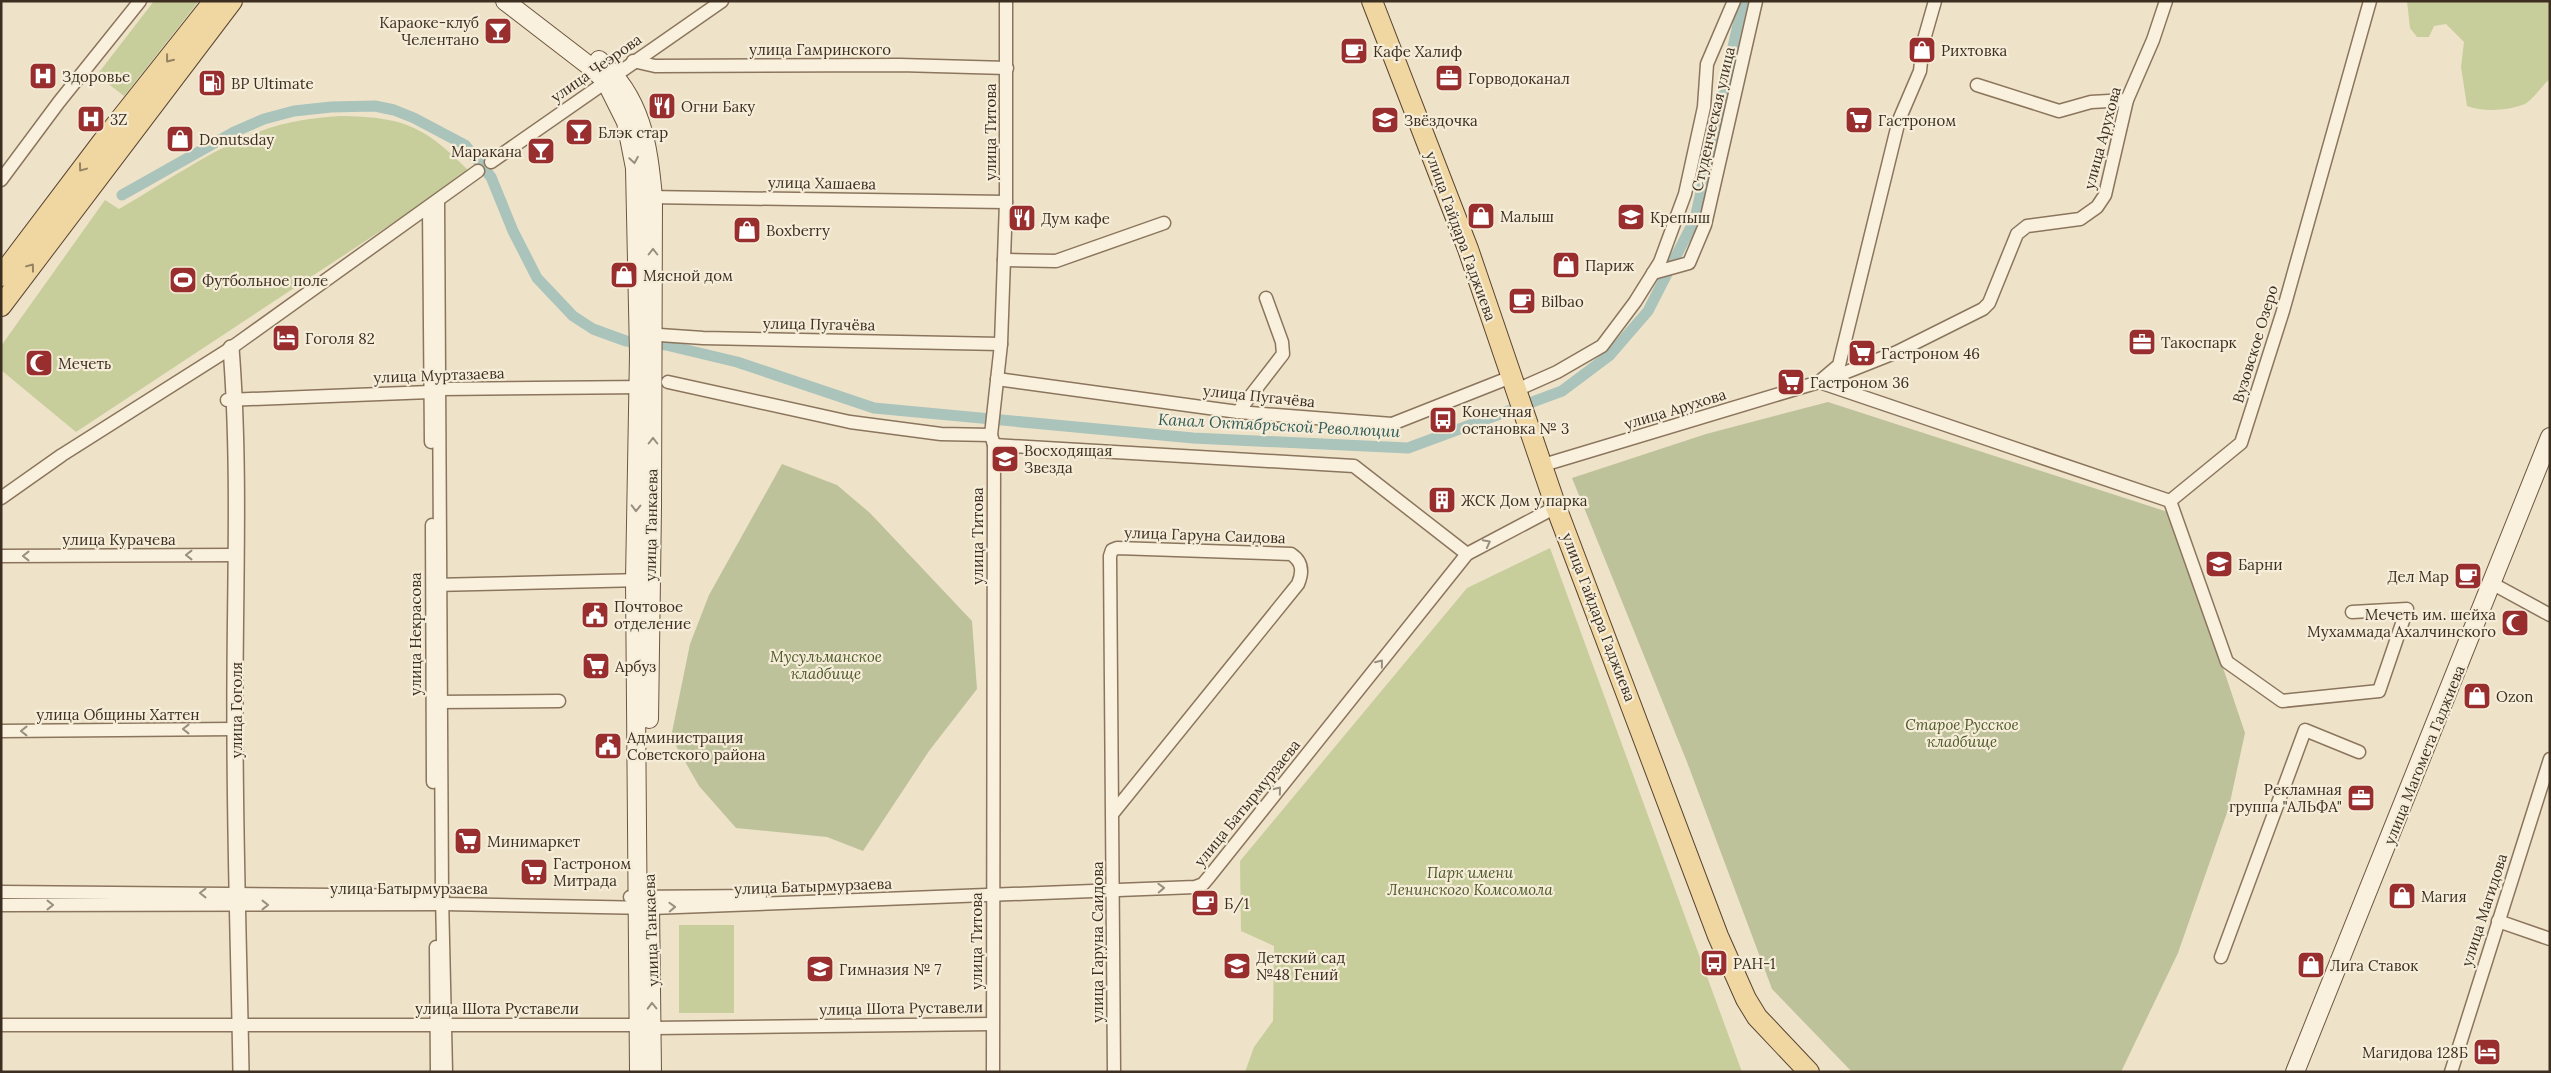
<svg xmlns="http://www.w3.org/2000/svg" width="2551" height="1073" viewBox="0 0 2551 1073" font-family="Lora,serif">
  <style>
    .green { fill: #c8cd9c }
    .cemetery { fill: #bec29b }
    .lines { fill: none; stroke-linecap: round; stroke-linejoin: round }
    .canal { stroke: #aac3bb; stroke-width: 11 }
    .minor-casing { stroke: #8b755d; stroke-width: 15 }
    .tertiary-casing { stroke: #8b755d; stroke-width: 18 }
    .secondary-casing { stroke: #6d5740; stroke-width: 20 }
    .primary-casing { stroke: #594431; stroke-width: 22 }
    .minor { stroke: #f9f0dd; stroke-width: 12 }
    .tertiary { stroke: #f9f0dd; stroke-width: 15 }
    .secondary { stroke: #f9f0dd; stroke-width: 18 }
    .primary { stroke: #f0d7a2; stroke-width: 20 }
    .oneway { stroke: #968262 }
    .oneway2 { stroke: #9a8f7f }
    .labels { text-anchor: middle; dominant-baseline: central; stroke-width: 4.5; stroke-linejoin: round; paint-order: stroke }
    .poi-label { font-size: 15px; fill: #3c2e21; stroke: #f6edd9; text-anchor: start }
    .street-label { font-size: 15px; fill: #3c2e21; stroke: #f6edd9 }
    .park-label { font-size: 15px; font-style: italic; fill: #4c5828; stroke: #f6edd9 }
    .water-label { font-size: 16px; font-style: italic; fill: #305b58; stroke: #f6edd9 }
  </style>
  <rect width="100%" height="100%" fill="#eee3c9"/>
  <g class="green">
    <path d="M154 1H199L124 96 97 75Z"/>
    <path d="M2407 1H2550V79C2542 85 2534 99 2525 104 2508 111 2483 112 2467 106L2461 67 2464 42 2446 24 2434 26 2429 37H2417L2410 28Z"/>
    <path d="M340 116C405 117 424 126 470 172L76 432 1 370V346L105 200 119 209C163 184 214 148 261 131 287 121 313 118 340 116Z"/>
    <path d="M1550 548 1742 1072H1245L1254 1047 1273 1021 1274 946 1241 931 1240 861 1467 588Z"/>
    <rect x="679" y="925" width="55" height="88"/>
  </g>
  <g class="cemetery">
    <path d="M1828 402 2171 513 2245 733 2229 807 2178 953 2121 1072H1852L1772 989 1687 762 1572 478 1706 434Z"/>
    <path d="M782 464 837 485 870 513 972 621 977 689 929 751 863 851 827 837 736 828 699 786 671 737 690 644 709 595Z"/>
  </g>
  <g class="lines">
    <path class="canal" d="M122 195 234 132 264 119 294 111 331 107 375 106 394 110 414 118 465 145 491 177 513 231 537 278 573 316 593 329 626 341 666 345 737 362 874 408 1193 438 1408 448 1562 391 1610 355 1648 311 1695 219 1739 20 1748 1"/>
    <defs>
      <g id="minor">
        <path d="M633 61 655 66 900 65 1007 68"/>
        <path d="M1977 85 2059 111 2091 102 2127 100"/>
        <path d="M491 162 722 1"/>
        <path d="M1 180 59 102 140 1"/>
        <path d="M647 197 1006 202"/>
        <path d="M438 201 442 896 446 1072"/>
        <path d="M429 207 431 442"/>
        <path d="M1004 260 1056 261 1164 223"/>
        <path d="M1653 273 1689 263 1705 225 1756 1"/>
        <path d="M645 334 703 338 1001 344"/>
        <path d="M997 379 1238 412 1392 424 1511 377"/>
        <path d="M1829 379 1897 352 1983 309 1989 303 2017 234 2027 226 2080 219 2097 207 2105 195 2127 100 2153 40 2166 1"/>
        <path d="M668 382 850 422 941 434 991 435"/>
        <path d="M1819 382 2170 501"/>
        <path d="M1514 391 1557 372 1602 346 1635 302 1660 262 1685 194 1704 107 1707 64 1734 1"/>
        <path d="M227 400 430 392 440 389 645 387"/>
        <path d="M1238 412 1283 354 1282 342 1266 298"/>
        <path d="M994 445 1354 466 1467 554"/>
        <path d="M1540 466 1819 382 1839 365 1899 120 1920 71 1923 43 1935 1"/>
        <path d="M1 498 62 455 231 348 478 171"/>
        <path d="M2170 501 2241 443 2283 311 2370 1"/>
        <path d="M2170 501 2227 662 2282 701 2379 691 2407 609 2352 612"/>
        <path d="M432 525 433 782"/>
        <path d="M1 556 237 555"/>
        <path d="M2493 584 2550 615"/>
        <path d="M433 585 643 580"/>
        <path d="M434 702 559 701"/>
        <path d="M1 731 235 729"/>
        <path d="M1113 813 1298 584C1303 572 1303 562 1291 554L1117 548 1112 550 1110 556 1114 1072"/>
        <path d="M1 892 443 896"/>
        <path d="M630 897 760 896"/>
        <path d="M1 905 444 904 651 908 1195 887 1203 884 1209 877 1467 554 1556 507"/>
        <path d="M2498 921 2550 939"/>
        <path d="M436 947 437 1072"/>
        <path d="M2221 957 2305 730 2359 752"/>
        <path d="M1 1025C214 1026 427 1023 639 1025L653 1028 992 1024"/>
        <path d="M993 1072 994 445 991 435 1001 344 1006 202V1"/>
        <path d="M2451 1072 2550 759"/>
      </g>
      <path id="tertiary" d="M231 348C241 475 234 602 235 729 235 843 239 957 241 1072"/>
      <g id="secondary">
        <path d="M505 1 592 68 606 82 626 122 635 168 639 354 635 580 639 1072"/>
        <path d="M599 60C642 98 648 144 653 197L652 508 649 719"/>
        <path d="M650 905 652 1072"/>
        <path d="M2295 1072 2550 437"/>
      </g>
      <g id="primary">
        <path d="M1372 1 1468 249 1556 507 1718 936 1746 999 1757 1017 1809 1072"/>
        <path d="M1 276 103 141 214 1"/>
        <path d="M1 306 232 1"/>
      </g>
    </defs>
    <use href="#minor" class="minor-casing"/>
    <use href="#tertiary" class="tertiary-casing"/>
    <use href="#secondary" class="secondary-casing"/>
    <use href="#primary" class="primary-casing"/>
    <use href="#minor" class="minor"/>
    <use href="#tertiary" class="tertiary"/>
    <use href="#secondary" class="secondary"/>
    <use href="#primary" class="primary"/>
  </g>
  <defs><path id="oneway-chevron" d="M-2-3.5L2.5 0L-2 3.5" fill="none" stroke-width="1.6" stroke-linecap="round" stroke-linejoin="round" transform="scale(1.25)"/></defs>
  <g class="oneway">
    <use href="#oneway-chevron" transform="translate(169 59) rotate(128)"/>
    <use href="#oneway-chevron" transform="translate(82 168) rotate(127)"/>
    <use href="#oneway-chevron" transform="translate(31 267) rotate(-53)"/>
  </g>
  <g class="oneway2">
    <use href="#oneway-chevron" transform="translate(634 160) rotate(81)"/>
    <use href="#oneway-chevron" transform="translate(653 252) rotate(-90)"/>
    <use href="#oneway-chevron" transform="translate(653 441) rotate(-90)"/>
    <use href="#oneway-chevron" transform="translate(636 508) rotate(91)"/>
    <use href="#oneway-chevron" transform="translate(1487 543) rotate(-28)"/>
    <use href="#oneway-chevron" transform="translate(189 555) rotate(180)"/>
    <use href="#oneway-chevron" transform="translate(26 556) rotate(180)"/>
    <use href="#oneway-chevron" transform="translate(1380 663) rotate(-51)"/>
    <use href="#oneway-chevron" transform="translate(186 729) rotate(180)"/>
    <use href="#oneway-chevron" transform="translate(24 731) rotate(180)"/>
    <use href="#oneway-chevron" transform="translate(1278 790) rotate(-51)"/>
    <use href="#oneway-chevron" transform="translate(1161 888) rotate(-2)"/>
    <use href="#oneway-chevron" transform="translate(203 893) rotate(-180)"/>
    <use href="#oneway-chevron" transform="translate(50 905)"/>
    <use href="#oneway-chevron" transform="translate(265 905)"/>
    <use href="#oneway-chevron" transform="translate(672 907) rotate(-2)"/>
    <use href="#oneway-chevron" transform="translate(652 1006) rotate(-91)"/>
  </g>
  <defs>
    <symbol id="bar-square" viewBox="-11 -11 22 22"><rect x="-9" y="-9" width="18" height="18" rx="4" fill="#992e2f" stroke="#f6edd9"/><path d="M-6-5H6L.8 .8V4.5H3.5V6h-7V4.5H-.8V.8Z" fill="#fff"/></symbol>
    <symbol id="shop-square" viewBox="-11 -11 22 22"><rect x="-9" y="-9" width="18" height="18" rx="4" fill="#992e2f" stroke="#f6edd9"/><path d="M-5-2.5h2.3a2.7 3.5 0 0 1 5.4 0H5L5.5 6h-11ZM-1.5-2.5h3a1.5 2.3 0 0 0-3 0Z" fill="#fff"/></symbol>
    <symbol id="cafe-square" viewBox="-11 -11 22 22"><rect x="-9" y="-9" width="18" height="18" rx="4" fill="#992e2f" stroke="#f6edd9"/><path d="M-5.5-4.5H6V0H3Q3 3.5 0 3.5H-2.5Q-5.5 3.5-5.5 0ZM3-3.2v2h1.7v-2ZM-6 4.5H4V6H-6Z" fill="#fff"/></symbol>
    <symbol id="hospital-square" viewBox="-11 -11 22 22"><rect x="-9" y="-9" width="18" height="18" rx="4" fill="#992e2f" stroke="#f6edd9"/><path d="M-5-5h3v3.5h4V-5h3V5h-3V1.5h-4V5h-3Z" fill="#fff"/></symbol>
    <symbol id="office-square" viewBox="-11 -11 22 22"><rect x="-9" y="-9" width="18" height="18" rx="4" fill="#992e2f" stroke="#f6edd9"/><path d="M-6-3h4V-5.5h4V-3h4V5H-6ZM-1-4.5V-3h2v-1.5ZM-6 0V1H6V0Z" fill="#fff"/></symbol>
    <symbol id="fuel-square" viewBox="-11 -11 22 22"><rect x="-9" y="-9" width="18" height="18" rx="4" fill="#992e2f" stroke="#f6edd9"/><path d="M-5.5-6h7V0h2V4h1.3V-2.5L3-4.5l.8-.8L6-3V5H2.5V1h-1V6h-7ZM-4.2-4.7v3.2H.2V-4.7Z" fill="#fff"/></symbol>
    <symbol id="restaurant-square" viewBox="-11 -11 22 22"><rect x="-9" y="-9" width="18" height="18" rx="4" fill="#992e2f" stroke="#f6edd9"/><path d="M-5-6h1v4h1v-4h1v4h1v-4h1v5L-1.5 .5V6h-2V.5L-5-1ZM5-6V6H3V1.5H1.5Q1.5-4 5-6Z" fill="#fff"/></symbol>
    <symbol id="school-square" viewBox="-11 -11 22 22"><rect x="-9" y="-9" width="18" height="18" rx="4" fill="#992e2f" stroke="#f6edd9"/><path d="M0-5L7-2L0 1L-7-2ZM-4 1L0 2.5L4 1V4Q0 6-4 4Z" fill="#fff"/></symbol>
    <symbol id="supermarket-square" viewBox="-11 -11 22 22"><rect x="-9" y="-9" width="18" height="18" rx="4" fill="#992e2f" stroke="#f6edd9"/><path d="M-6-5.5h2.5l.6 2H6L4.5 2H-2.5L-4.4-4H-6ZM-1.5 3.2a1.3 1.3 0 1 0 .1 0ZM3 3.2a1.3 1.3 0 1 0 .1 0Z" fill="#fff"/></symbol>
    <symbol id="stadium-square" viewBox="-11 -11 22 22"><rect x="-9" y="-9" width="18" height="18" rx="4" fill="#992e2f" stroke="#f6edd9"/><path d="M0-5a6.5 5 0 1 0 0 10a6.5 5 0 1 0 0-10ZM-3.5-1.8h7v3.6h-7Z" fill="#fff"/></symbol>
    <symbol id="hotel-square" viewBox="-11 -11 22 22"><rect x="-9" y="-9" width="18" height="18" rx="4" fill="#992e2f" stroke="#f6edd9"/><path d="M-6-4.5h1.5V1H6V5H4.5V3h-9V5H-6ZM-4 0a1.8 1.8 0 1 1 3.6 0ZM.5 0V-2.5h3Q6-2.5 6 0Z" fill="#fff"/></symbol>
    <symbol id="mosque-square" viewBox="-11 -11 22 22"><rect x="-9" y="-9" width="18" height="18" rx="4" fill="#992e2f" stroke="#f6edd9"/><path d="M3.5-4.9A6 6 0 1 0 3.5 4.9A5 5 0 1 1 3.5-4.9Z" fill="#fff"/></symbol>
    <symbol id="bus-square" viewBox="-11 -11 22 22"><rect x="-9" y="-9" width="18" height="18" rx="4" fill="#992e2f" stroke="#f6edd9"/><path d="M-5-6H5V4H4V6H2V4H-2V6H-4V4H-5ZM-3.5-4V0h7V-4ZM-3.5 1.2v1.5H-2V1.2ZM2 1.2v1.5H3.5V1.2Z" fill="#fff"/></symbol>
    <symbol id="building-square" viewBox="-11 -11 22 22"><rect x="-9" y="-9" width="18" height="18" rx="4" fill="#992e2f" stroke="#f6edd9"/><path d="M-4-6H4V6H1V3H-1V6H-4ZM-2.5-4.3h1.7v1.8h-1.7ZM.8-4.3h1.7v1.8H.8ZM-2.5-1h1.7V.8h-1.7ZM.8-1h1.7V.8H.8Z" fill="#fff"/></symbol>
    <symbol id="civic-square" viewBox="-11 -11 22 22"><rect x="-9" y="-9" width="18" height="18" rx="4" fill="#992e2f" stroke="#f6edd9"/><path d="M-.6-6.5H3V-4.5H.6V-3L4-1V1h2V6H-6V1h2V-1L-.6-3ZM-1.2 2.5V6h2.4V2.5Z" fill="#fff"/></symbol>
  </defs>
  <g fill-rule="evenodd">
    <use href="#bar-square" x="482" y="15" width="32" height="32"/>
    <use href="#shop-square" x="1906" y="34" width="32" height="32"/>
    <use href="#cafe-square" x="1338" y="35" width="32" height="32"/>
    <use href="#hospital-square" x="27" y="60" width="32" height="32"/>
    <use href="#office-square" x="1433" y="62" width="32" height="32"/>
    <use href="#fuel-square" x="196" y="67" width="32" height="32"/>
    <use href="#restaurant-square" x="646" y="90" width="32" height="32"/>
    <use href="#hospital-square" x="75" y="103" width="32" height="32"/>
    <use href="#school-square" x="1369" y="104" width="32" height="32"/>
    <use href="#supermarket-square" x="1843" y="104" width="32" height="32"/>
    <use href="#bar-square" x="563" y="116" width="32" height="32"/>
    <use href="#shop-square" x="164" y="123" width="32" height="32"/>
    <use href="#bar-square" x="525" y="135" width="32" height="32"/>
    <use href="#shop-square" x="1465" y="200" width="32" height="32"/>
    <use href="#school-square" x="1615" y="201" width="32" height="32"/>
    <use href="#restaurant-square" x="1006" y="202" width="32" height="32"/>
    <use href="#shop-square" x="731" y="214" width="32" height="32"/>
    <use href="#shop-square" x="1550" y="249" width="32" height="32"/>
    <use href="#shop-square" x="608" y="259" width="32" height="32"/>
    <use href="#stadium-square" x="167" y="264" width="32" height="32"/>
    <use href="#cafe-square" x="1506" y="285" width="32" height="32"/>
    <use href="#hotel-square" x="270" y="322" width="32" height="32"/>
    <use href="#office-square" x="2126" y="326" width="32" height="32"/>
    <use href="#supermarket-square" x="1846" y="337" width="32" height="32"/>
    <use href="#mosque-square" x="23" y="347" width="32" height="32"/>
    <use href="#supermarket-square" x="1775" y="366" width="32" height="32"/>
    <use href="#bus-square" x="1427" y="404" width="32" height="32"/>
    <use href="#school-square" x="989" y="443" width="32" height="32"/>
    <use href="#building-square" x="1426" y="484" width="32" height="32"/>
    <use href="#school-square" x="2203" y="548" width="32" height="32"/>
    <use href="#cafe-square" x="2452" y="560" width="32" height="32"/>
    <use href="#civic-square" x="579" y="599" width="32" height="32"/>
    <use href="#mosque-square" x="2499" y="607" width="32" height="32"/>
    <use href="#supermarket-square" x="580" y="650" width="32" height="32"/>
    <use href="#shop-square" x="2461" y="680" width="32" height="32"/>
    <use href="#civic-square" x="592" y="730" width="32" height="32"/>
    <use href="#office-square" x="2345" y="782" width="32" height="32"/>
    <use href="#supermarket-square" x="452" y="825" width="32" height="32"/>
    <use href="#supermarket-square" x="518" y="856" width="32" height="32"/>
    <use href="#shop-square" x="2386" y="880" width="32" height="32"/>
    <use href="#cafe-square" x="1189" y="887" width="32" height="32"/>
    <use href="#bus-square" x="1698" y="947" width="32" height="32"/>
    <use href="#shop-square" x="2295" y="949" width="32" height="32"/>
    <use href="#school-square" x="1221" y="950" width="32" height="32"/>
    <use href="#school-square" x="804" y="953" width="32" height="32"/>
    <use href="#hotel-square" x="2471" y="1036" width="32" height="32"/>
  </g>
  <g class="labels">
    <g class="poi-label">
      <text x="479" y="22" text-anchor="end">Караоке-клуб<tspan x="479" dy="17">Челентано</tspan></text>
      <text x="1941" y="50">Рихтовка</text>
      <text x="1373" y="51">Кафе Халиф</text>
      <text x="62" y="76">Здоровье</text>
      <text x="1468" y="78">Горводоканал</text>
      <text x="231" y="83">BP Ultimate</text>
      <text x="681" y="106">Огни Баку</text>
      <text x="110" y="119">3Z</text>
      <text x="1404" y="120">Звёздочка</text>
      <text x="1878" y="120">Гастроном</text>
      <text x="598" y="132">Блэк стар</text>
      <text x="199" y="139">Donutsday</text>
      <text x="522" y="151" text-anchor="end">Маракана</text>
      <text x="1500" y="216">Малыш</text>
      <text x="1650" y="217">Крепыш</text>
      <text x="1041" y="218">Дум кафе</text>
      <text x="766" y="230">Boxberry</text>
      <text x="1585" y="265">Париж</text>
      <text x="643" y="275">Мясной дом</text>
      <text x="202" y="280">Футбольное поле</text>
      <text x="1541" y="301">Bilbao</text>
      <text x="305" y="338">Гоголя 82</text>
      <text x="2161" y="342">Такоспарк</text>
      <text x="1881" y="353">Гастроном 46</text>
      <text x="58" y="363">Мечеть</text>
      <text x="1810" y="382">Гастроном 36</text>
      <text x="1462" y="411">Конечная<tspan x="1462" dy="17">остановка № 3</tspan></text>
      <text x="1024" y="450">Восходящая<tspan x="1024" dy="17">Звезда</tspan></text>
      <text x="1461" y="500">ЖСК Дом у парка</text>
      <text x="2238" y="564">Барни</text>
      <text x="2449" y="576" text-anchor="end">Дел Мар</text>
      <text x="614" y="606">Почтовое<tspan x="614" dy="17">отделение</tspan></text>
      <text x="2496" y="614" text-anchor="end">Мечеть им. шейха<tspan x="2496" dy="17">Мухаммада Ахалчинского</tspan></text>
      <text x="615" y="666">Арбуз</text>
      <text x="2496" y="696">Ozon</text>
      <text x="627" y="737">Администрация<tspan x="627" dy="17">Советского района</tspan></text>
      <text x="2342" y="789" text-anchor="end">Рекламная<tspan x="2342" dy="17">группа "АЛЬФА"</tspan></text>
      <text x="487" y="841">Минимаркет</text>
      <text x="553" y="863">Гастроном<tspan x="553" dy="17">Митрада</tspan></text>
      <text x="2421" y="896">Магия</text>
      <text x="1224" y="903">Б/1</text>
      <text x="1256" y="957">Детский сад<tspan x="1256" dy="17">№48 Гений</tspan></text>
      <text x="1733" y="963">РАН-1</text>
      <text x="2330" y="965">Лига Ставок</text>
      <text x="839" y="969">Гимназия № 7</text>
      <text x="2468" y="1052" text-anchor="end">Магидова 128Б</text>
    </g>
    <g class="street-label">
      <text x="820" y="49">улица Гамринского</text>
      <text transform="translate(596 68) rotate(-35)">улица Чеэрова</text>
      <text transform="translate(1713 119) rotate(-77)">Студенческая улица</text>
      <text transform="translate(990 132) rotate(-90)">улица Титова</text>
      <text transform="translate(2102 138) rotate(-75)">улица Арухова</text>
      <text transform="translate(822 183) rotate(1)">улица Хашаева</text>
      <text transform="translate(1461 236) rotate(70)">улица Гайдара Гаджиева</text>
      <text transform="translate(819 324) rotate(1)">улица Пугачёва</text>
      <text transform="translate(2255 344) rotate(-73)">Вузовское Озеро</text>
      <text transform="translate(439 375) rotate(-2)">улица Муртазаева</text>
      <text transform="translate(1259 396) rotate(6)">улица Пугачёва</text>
      <text transform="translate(1675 409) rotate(-17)">улица Арухова</text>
      <text transform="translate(651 525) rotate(-89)">улица Танкаева</text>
      <text transform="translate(1205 535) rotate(2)">улица Гаруна Саидова</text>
      <text transform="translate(977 536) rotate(-90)">улица Титова</text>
      <text x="119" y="539">улица Курачева</text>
      <text transform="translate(1599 617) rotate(69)">улица Гайдара Гаджиева</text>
      <text transform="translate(415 634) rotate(-90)">улица Некрасова</text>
      <text transform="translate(236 710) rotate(-90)">улица Гоголя</text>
      <text x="118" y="714">улица Общины Хаттен</text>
      <text transform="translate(2424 755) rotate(-68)">улица Магомета Гаджиева</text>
      <text transform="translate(1247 803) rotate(-51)">улица Батырмурзаева</text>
      <text transform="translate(813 886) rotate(-2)">улица Батырмурзаева</text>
      <text x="409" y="888">улица Батырмурзаева</text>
      <text transform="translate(2484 910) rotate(-72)">улица Магидова</text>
      <text transform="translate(651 930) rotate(-92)">улица Танкаева</text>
      <text transform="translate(976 941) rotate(-90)">улица Титова</text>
      <text transform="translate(1097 942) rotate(-90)">улица Гаруна Саидова</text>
      <text x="497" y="1008">улица Шота Руставели</text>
      <text transform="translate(901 1008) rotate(-1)">улица Шота Руставели</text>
    </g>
    <g class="park-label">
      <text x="826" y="656">Мусульманское<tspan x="826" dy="17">кладбище</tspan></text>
      <text x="1962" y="724">Старое Русское<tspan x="1962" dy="17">кладбище</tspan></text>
      <text x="1470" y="872">Парк имени<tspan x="1470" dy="17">Ленинского Комсомола</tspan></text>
    </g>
    <g class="water-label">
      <text transform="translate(1279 425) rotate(3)">Канал Октябрьской Революции</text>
    </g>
  </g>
  <rect width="2551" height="1073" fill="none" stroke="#3c2e21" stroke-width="5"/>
</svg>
